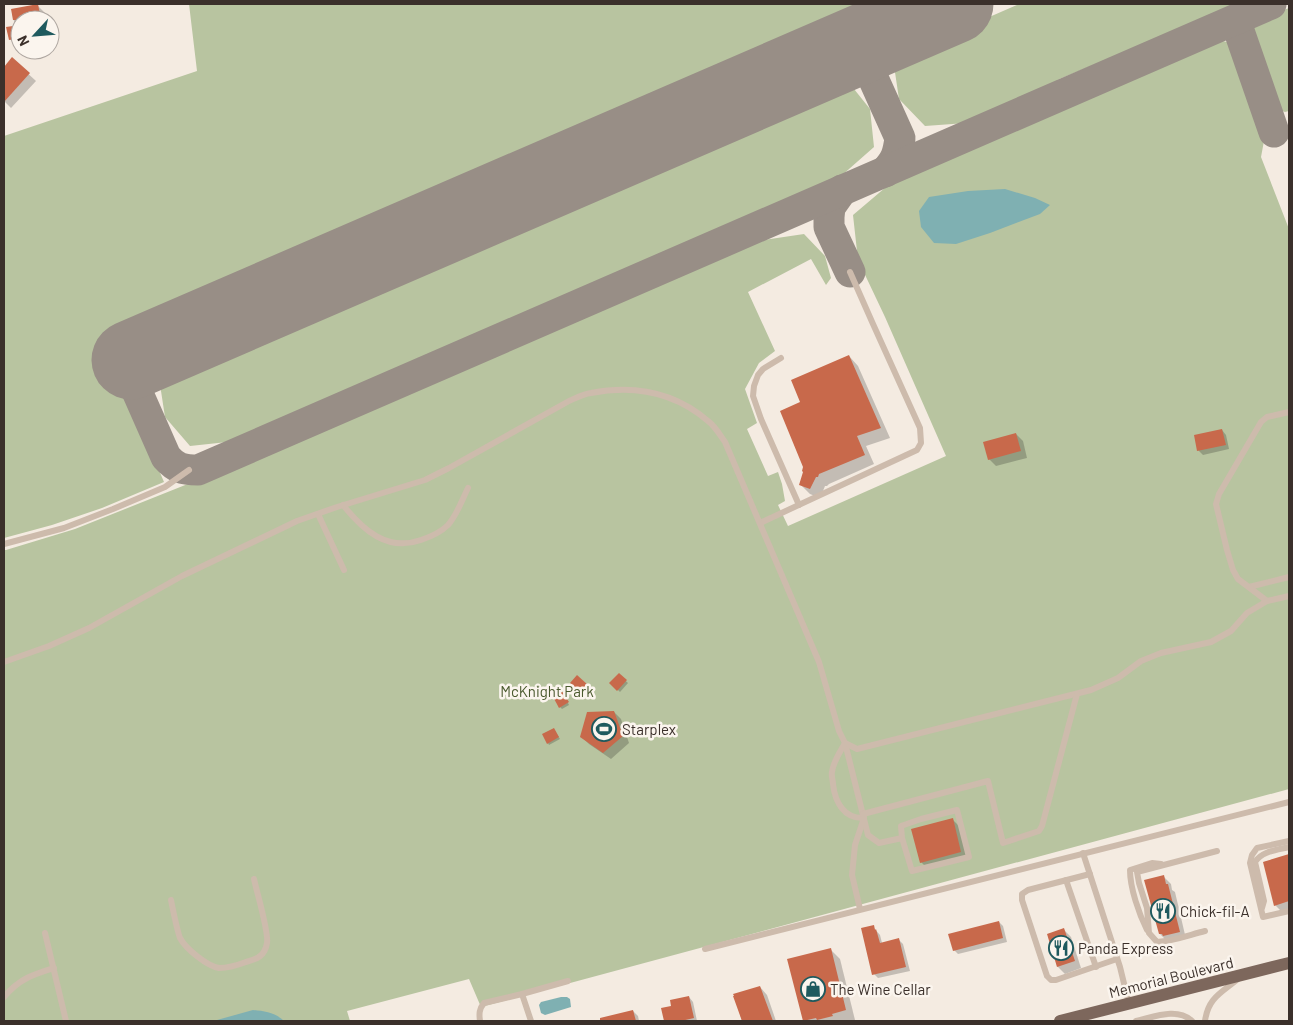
<svg xmlns="http://www.w3.org/2000/svg" width="1293" height="1025" viewBox="0 0 1293 1025" font-family="Barlow,sans-serif">
  <style>
    .green { fill: #b8c4a0 }
    .water { fill: #7fb0b2 }
    .shadow { fill: #0003 }
    .lines { fill: none; stroke-linecap: round; stroke-linejoin: round }
    .taxiway { stroke: #988e86; stroke-width: 31 }
    .runway { stroke: #988e86; stroke-width: 79 }
    .building { fill: #c8694b }
    .lane { stroke: #cdbbac; stroke-width: 6 }
    .primary { stroke: #7d675c; stroke-width: 12 }
    .labels { text-anchor: middle; dominant-baseline: central; stroke-width: 5; stroke-linejoin: round; paint-order: stroke }
    .park-label { font-size: 15px; fill: #4a5a2e; stroke: #fbf5ee }
    .poi-label { font-size: 15px; fill: #3b302b; stroke: #fbf5ee; text-anchor: start }
    .street-label { font-size: 15px; fill: #3b302b; stroke: #fbf5ee }
  </style>
  <rect width="100%" height="100%" fill="#f4ebe1"/>
  <g class="green">
    <path d="M189 4H887L105 344 164 482 102 508 52 525 4 538V136L197 71Z"/>
    <path d="M1019 4H1241L1057 80 1095 70 980 122 925 126 899 99 893 59Z"/>
    <path d="M1289 8V111L1285 112 1275 108 1253 45 1250 34 1254 25 1267 17Z"/>
    <path d="M1213 39 1232 43 1264 141 1261 157 1289 229V789L481 1007 469 979 347 1011 350 1021H4V550H6L75 529 268 452 750 242 804 234 825 256 831 278 826 285 811 259 748 292 775 351 759 363 745 389 757 423 747 429 768 476 778 472 782 484 785 501 778 505 788 526 946 456 885 317 858 260 853 215 899 176Z"/>
    <path d="M846 79 870 109 874 147 832 184 380 380 246 440 190 446 165 417 159 378C388 278 617 179 846 79Z"/>
  </g>
  <g class="water">
    <path d="M1005 189 1035 198 1050 205 1040 214 990 233 956 244 934 243 921 227 919 211 929 197 968 191Z"/>
    <path d="M561 997H567L570 999 571 1007 545 1015 541 1013 539 1005 541 1002Z"/>
    <path d="M253 1010C264 1011 276 1013 284 1021H217V1020Z"/>
  </g>
  <g class="shadow">
    <path d="M38 6 45 13 46 20H20V46H17L10 39 15 27 12 10Z"/>
    <path d="M12 59 36 81 11 108 4 101V68Z"/>
    <path d="M849 356 858 366 890 438 866 446 874 464 829 484 827 486H825L820 498 810 494 800 484 804 472 801 403Z"/>
    <path d="M1222 430 1226 435 1229 449 1203 455 1198 450Z"/>
    <path d="M1016 434 1023 441 1027 458 996 466 989 459Z"/>
    <path d="M619 675 628 683 620 692 611 683Z"/>
    <path d="M577 677 589 687 583 694 571 683Z"/>
    <path d="M563 693 569 705 562 709 560 707Z"/>
    <path d="M614 712 621 719 629 743 611 759 589 744 582 737Z"/>
    <path d="M555 731 560 739 549 745 548 743Z"/>
    <path d="M952 819 959 826 967 859 928 869 921 862Z"/>
    <path d="M1289 856V910L1282 912 1275 905 1264 862Z"/>
    <path d="M1164 877 1171 884 1172 890 1175 892 1186 939 1167 941 1160 934Z"/>
    <path d="M999 922 1003 926 1007 942 958 954 954 950Z"/>
    <path d="M873 927 880 935 882 943 899 940 903 944 910 971 878 978 874 974Z"/>
    <path d="M1064 930 1071 937 1081 968 1065 974 1058 967 1048 934Z"/>
    <path d="M831 950 840 959 855 1020 848 1021H805L804 1020Z"/>
    <path d="M760 987 767 995 776 1021H742L735 997Z"/>
    <path d="M689 997 693 1002 697 1021H666L663 1009 673 1007Z"/>
    <path d="M633 1011 638 1016 639 1021H610L618 1019Z"/>
  </g>
  <g class="lines">
    <g class="taxiway">
      <path d="M1241 17 1237 22 1238 28 1274 132"/>
      <path d="M828 58C846 55 855 55 869 69"/>
      <path d="M885 172C896 160 898 154 900 138L869 69C869 51 875 44 888 32"/>
      <path d="M842 190 830 207 829 217V227L850 272"/>
      <path d="M131 360 136 389 166 457C176 468 182 470 198 470L1271 4"/>
    </g>
    <path class="runway" d="M131 360 954 4"/>
  </g>
  <g class="building">
    <path d="M38 4 41 20H13L11 9Z"/>
    <path d="M20 25V38L9 40 6 27Z"/>
    <path d="M12 57 30 73 4 102V67Z"/>
    <path d="M849 355 881 428 857 436 865 455 819 474 818 477H816L810 489 799 485 803 472 802 471 803 467 780 411 800 402 791 380Z"/>
    <path d="M1222 429 1226 445 1197 451 1194 435Z"/>
    <path d="M1016 433 1021 451 988 460 983 442Z"/>
    <path d="M619 673 627 680 617 691 609 683Z"/>
    <path d="M577 675 588 685 580 693 570 683Z"/>
    <path d="M561 690 569 702 559 708 552 695Z"/>
    <path d="M614 711 623 736 603 753 580 737 587 712Z"/>
    <path d="M554 728 559 737 547 744 542 734Z"/>
    <path d="M953 818 961 852 920 863 911 829Z"/>
    <path d="M1289 854V901L1274 906 1263 862Z"/>
    <path d="M1164 875 1166 884H1168L1180 932 1163 936 1162 934H1159L1144 880Z"/>
    <path d="M999 921 1003 938 953 951 948 934Z"/>
    <path d="M874 925 875 930 876 929 880 943 899 938 906 967 872 975 861 928Z"/>
    <path d="M1064 928 1075 961 1057 967 1047 934Z"/>
    <path d="M831 948 846 1010 832 1014 833 1016 817 1020 816 1018 803 1021 787 959Z"/>
    <path d="M760 986 773 1021H742L733 996H734L733 994Z"/>
    <path d="M689 996 694 1018 681 1021H664L661 1008 671 1006 670 1000Z"/>
    <path d="M633 1010 636 1021H600V1018Z"/>
  </g>
  <g class="lines">
    <g class="lane">
      <path d="M781 358 763 369 758 375 754 386 753 396 761 419 799 505"/>
      <path d="M343 505C363 530 387 552 421 540 430 537 441 532 448 525 457 515 462 500 468 488"/>
      <path d="M318 514 344 570"/>
      <path d="M760 523 917 450 921 443 920 428 873 324 850 272"/>
      <path d="M4 544 64 528 113 509 165 487 189 470"/>
      <path d="M1249 587 1289 577"/>
      <path d="M1267 601 1238 579 1233 570 1227 550 1216 504 1219 494 1261 422 1267 417 1289 412"/>
      <path d="M4 662 49 646 89 628 182 576 297 521 337 507 425 480 449 468 569 401C576 398 583 394 591 393 633 385 674 392 708 421 715 426 720 435 725 442L819 662 839 731 845 743 857 749 1091 690 1118 678 1141 661 1161 653 1211 642 1231 631 1247 613 1267 601 1289 596"/>
      <path d="M845 743 868 835 879 843 902 838 901 826 921 819 957 810 969 857 912 871 902 838"/>
      <path d="M845 743C840 752 833 762 832 772 831 776 833 780 833 784 835 802 844 819 864 818L855 845 852 875 860 909"/>
      <path d="M863 814 988 781 1003 843 1039 831 1042 826 1077 694"/>
      <path d="M1289 841 1257 848 1252 855 1250 863 1263 917 1289 911"/>
      <path d="M1083 853 1120 967 1129 1004"/>
      <path d="M1090 874 1028 890 1022 894V900L1047 976 1051 980H1056L1117 959"/>
      <path d="M1066 880 1096 967"/>
      <path d="M171 900C173 910 177 930 180 938 186 949 207 966 219 968 228 968 238 965 246 962 257 959 265 956 267 943 269 932 257 893 254 879"/>
      <path d="M1262 908 1264 901 1255 862C1262 851 1277 850 1289 847"/>
      <path d="M1147 930C1139 914 1130 888 1130 870L1152 863 1161 864"/>
      <path d="M1205 931C1189 935 1174 941 1157 942L1149 933 1147 908 1139 883 1137 872 1217 851"/>
      <path d="M45 933 66 1021"/>
      <path d="M705 949 1289 802"/>
      <path d="M4 997C19 979 32 975 54 968"/>
      <path d="M480 1021C479 1014 479 1009 484 1003L522 994"/>
      <path d="M531 1021 522 994 568 981"/>
      <path d="M1136 1021C1154 1017 1177 1007 1192 1021"/>
      <path d="M1205 1021C1208 998 1221 993 1238 979"/>
    </g>
    <path class="primary" d="M1060 1021 1289 963"/>
  </g>
  <defs>
    <symbol id="stadium-ring" viewBox="-11 -11 22 22"><circle r="9.5" fill="#fbf5ee" stroke="#1f5a5e" stroke-width="1.5"/><path d="M0-5a6.5 5 0 1 0 0 10a6.5 5 0 1 0 0-10ZM-3.5-1.8h7v3.6h-7Z" fill="#1f5a5e"/></symbol>
    <symbol id="restaurant-ring" viewBox="-11 -11 22 22"><circle r="9.5" fill="#fbf5ee" stroke="#1f5a5e" stroke-width="1.5"/><path d="M-5-6h1v4h1v-4h1v4h1v-4h1v5L-1.5 .5V6h-2V.5L-5-1ZM5-6V6H3V1.5H1.5Q1.5-4 5-6Z" fill="#1f5a5e"/></symbol>
    <symbol id="shop-ring" viewBox="-11 -11 22 22"><circle r="9.5" fill="#fbf5ee" stroke="#1f5a5e" stroke-width="1.5"/><path d="M-5-2.5h2.3a2.7 3.5 0 0 1 5.4 0H5L5.5 6h-11ZM-1.5-2.5h3a1.5 2.3 0 0 0-3 0Z" fill="#1f5a5e"/></symbol>
  </defs>
  <g fill-rule="evenodd">
    <use href="#stadium-ring" x="590" y="715" width="28" height="28"/>
    <use href="#restaurant-ring" x="1149" y="897" width="28" height="28"/>
    <use href="#restaurant-ring" x="1047" y="934" width="28" height="28"/>
    <use href="#shop-ring" x="799" y="975" width="28" height="28"/>
  </g>
  <g class="labels">
    <g class="park-label">
      <text x="547" y="691">McKnight Park</text>
    </g>
    <g class="poi-label">
      <text x="622" y="729">Starplex</text>
      <text x="1180" y="911">Chick-fil-A</text>
      <text x="1078" y="948">Panda Express</text>
      <text x="830" y="989">The Wine Cellar</text>
    </g>
    <g class="street-label">
      <text transform="translate(1171 977) rotate(-14)">Memorial Boulevard</text>
    </g>
  </g>
  <rect width="1293" height="1025" fill="none" stroke="#3b302b" stroke-width="10"/>
  <g transform="translate(35 35) rotate(244)"><circle r="24" fill="#fbf5ee" stroke="#aea6a0"/>
  <path d="M0-4L9 19L0 12L-9 19Z" fill="#1f5a5e"/>
  <text y="-8" font-size="14" font-weight="bold" text-anchor="middle" fill="#3b302b">N</text>
  </g>
</svg>
